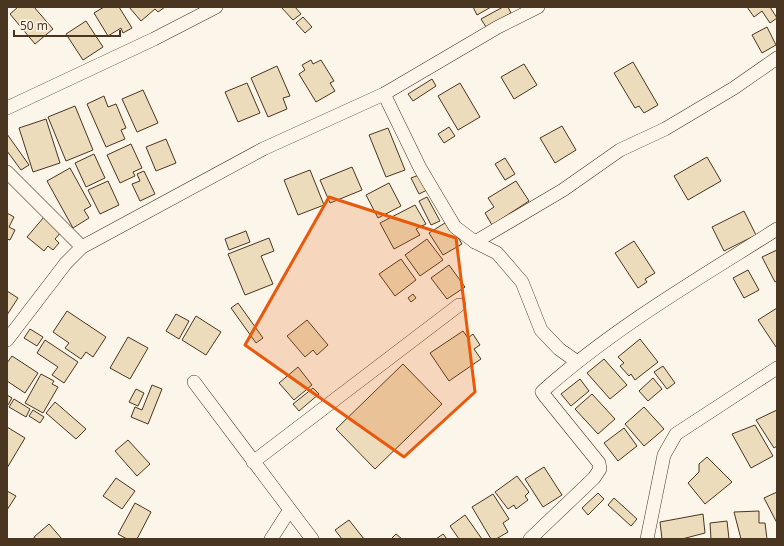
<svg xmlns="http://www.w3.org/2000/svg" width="784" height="546" viewBox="0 0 784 546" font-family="'Noto Sans',sans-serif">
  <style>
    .building { fill: #ecdcbc; stroke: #4a3520 }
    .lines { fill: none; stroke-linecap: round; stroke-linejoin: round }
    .street-casing { stroke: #4a3520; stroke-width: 14 }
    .street { stroke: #fbf6e9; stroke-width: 13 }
    .marked { fill: #e8590c; fill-opacity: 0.2; stroke: #e8590c; stroke-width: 3; stroke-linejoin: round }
  </style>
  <rect width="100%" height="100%" fill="#fbf6e9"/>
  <g class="building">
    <path d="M18 7H34L53 29 35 44 10 14Z"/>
    <path d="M104 7H119L132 28 123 33 121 28 108 36 94 13Z"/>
    <path d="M129 7H165L158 12 155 9 141 21Z"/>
    <path d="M281 7H295L301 14 293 20Z"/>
    <path d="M473 7H491L477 15Z"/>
    <path d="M503 7H508L511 13 486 27 481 19Z"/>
    <path d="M747 7H770L777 18 770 23 762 11 754 17Z"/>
    <path d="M303 17 312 27 305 33 296 23Z"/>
    <path d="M86 21 103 47 83 60 66 34Z"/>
    <path d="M767 27 776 45 762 53 752 35Z"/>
    <path d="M311 60 313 64 321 60 334 81 330 83 335 91 316 102 299 74 305 70 302 65Z"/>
    <path d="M633 62 658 105 644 113 639 106 635 108 614 73Z"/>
    <path d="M524 64 537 85 514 99 501 77Z"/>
    <path d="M277 66 290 96 283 98 287 109 268 117 251 78Z"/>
    <path d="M432 79 436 86 413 101 408 94Z"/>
    <path d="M247 83 260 113 238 122 225 92Z"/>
    <path d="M460 83 480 117 458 130 438 96Z"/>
    <path d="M143 90 158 123 137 132 122 99Z"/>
    <path d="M104 96 108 107 116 104 126 128 121 130 125 139 106 147 87 104Z"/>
    <path d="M75 106 93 150 66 161 48 117Z"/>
    <path d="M46 119 60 163 33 172 19 128Z"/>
    <path d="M562 126 576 150 555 163 540 138Z"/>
    <path d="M449 127 455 136 444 143 438 134Z"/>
    <path d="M388 128 405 170 386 177 369 135Z"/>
    <path d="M7 134 29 165 21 170 7 151Z"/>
    <path d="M166 139 176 163 156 171 146 147Z"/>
    <path d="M131 144 142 168 133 172 135 176 120 183 107 155Z"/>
    <path d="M94 154 105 178 86 187 75 163Z"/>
    <path d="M707 157 721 181 688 200 674 176Z"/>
    <path d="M505 158 515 174 505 180 495 164Z"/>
    <path d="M352 167 362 190 330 203 320 180Z"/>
    <path d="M70 168 91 206 84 210 89 218 73 228 47 181Z"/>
    <path d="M310 170 324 205 298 215 284 180Z"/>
    <path d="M144 171 155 194 140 201 132 184 140 181 137 174Z"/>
    <path d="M419 175 427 190 419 194 411 178Z"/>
    <path d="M108 181 119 205 100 214 88 190Z"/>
    <path d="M516 181 529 201 492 225 485 213 494 207 488 198Z"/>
    <path d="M389 183 401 206 378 218 366 195Z"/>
    <path d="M427 197 440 221 431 225 419 201Z"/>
    <path d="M415 205 426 224 416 229 420 235 394 249 380 223Z"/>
    <path d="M744 211 756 235 724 251 712 227Z"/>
    <path d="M7 213 14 217 9 227 15 230 10 240 7 239Z"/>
    <path d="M44 217 62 231 55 239 59 243 53 250 48 246 44 251 27 237Z"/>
    <path d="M448 221 462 244 443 255 429 233Z"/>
    <path d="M246 231 250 242 229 250 225 239Z"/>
    <path d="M269 238 274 251 261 256 273 284 245 295 228 254Z"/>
    <path d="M427 239 443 260 420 276 405 255Z"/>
    <path d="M634 241 655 273 645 279 647 282 638 288 615 253Z"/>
    <path d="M777 250V281L775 282 762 257Z"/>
    <path d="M401 259 416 280 395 296 379 274Z"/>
    <path d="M449 265 465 287 447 299 431 278Z"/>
    <path d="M748 270 759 290 744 298 733 278Z"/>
    <path d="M7 291 18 298 7 315Z"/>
    <path d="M413 294 416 298 411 302 408 298Z"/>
    <path d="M238 303 263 338 256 343 231 308Z"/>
    <path d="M777 308V346L776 347 758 320Z"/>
    <path d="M67 311 106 337 93 357 86 352 81 359 65 348 69 343 53 332Z"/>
    <path d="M176 314 189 321 179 339 166 331Z"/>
    <path d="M196 316 221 332 206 355 182 340Z"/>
    <path d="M307 320 328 345 317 355 313 350 305 357 287 336Z"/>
    <path d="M30 329 43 337 37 346 24 338Z"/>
    <path d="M463 331 468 338 473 334 480 345 474 349 481 359 449 381 430 353Z"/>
    <path d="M128 337 148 348 130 379 110 368Z"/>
    <path d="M640 339 658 362 635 380 631 374 629 376 620 366 624 363 618 357Z"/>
    <path d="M45 340 78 362 64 383 52 375 58 367 37 353Z"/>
    <path d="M12 356 38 373 25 393 7 381V363Z"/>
    <path d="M604 359 627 385 610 399 587 373Z"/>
    <path d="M403 364 442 404 375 469 336 429Z"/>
    <path d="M663 366 675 383 667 389 654 372Z"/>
    <path d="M298 367 312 385 294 400 279 383Z"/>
    <path d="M41 374 54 381 52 384 58 387 43 413 25 403Z"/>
    <path d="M653 378 662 389 648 401 639 391Z"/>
    <path d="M580 379 589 391 571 406 561 394Z"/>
    <path d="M152 385 162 389 148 424 131 417 135 407 142 410Z"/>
    <path d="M313 388 319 394 299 411 293 404Z"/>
    <path d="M136 389 144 393 138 406 129 402Z"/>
    <path d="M592 394 615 419 598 434 575 409Z"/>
    <path d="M7 395 12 398 8 405H7Z"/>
    <path d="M14 399 30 409 26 417 9 407Z"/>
    <path d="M55 402 86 429 76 439 46 413Z"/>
    <path d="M644 407 664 429 644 446 625 424Z"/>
    <path d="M33 410 44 417 40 423 29 416Z"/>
    <path d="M777 410V446L774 448 756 420Z"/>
    <path d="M755 425 773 456 751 468 732 434Z"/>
    <path d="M7 427 25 438 7 468Z"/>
    <path d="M624 428 637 446 618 461 604 443Z"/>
    <path d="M128 440 150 464 137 476 115 451Z"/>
    <path d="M707 457 732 482 705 504 688 483 699 472V464Z"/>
    <path d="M544 467 562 495 543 507 525 479Z"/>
    <path d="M517 476 529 492 525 496 528 500 516 509 514 505 508 509 495 492Z"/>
    <path d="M116 478 135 491 122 509 103 496Z"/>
    <path d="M7 491 16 496 7 510Z"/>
    <path d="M777 492V523L764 498Z"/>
    <path d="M598 493 604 499 588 515 582 508Z"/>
    <path d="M493 494 509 519 503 523 508 532 496 539H491L472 507Z"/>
    <path d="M614 498 637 519 631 526 608 505Z"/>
    <path d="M135 503 151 512 137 539H127L118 534Z"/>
    <path d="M759 511V523H765L767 539H741L734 512Z"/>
    <path d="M703 514 705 533 682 539H662L660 522Z"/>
    <path d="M465 515 482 539H459L450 526Z"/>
    <path d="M349 520 364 539H342L335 530Z"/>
    <path d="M727 521 729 539H711L710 523Z"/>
    <path d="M49 524 62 539H35L34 537Z"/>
    <path d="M396 534 402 539H391Z"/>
    <path d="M443 534 447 539H436Z"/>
  </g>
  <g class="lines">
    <defs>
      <g id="street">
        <path d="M384 94 420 168 455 227 475 242 497 253 522 282 541 330 559 349 576 361"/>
        <path d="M7 108 154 39 216 7"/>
        <path d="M7 172 82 247"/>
        <path d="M475 242 563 190 620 150 665 129 734 88 777 58"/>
        <path d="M7 340 66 263 82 247 263 149 384 94 498 27 538 7"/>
        <path d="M194 382 312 539"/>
        <path d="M253 462 459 305"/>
        <path d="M271 539 289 511"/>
        <path d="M530 539 594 478 600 469 599 463 544 395 542 392 544 390C615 327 698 279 777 229"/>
        <path d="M647 539 664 455 676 434 777 368"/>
      </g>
    </defs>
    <use href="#street" class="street-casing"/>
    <use href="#street" class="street"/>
  </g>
  <path class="marked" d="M329 197 456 238 475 392 404 457 245 345Z"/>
  <rect width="784" height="546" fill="none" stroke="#4a3520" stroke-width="16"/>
  <path d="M14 30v6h106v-6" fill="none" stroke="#4a3520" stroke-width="2"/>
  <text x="20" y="30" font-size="12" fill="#4a3520" stroke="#fbf6e9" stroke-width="3" paint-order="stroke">50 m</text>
</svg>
